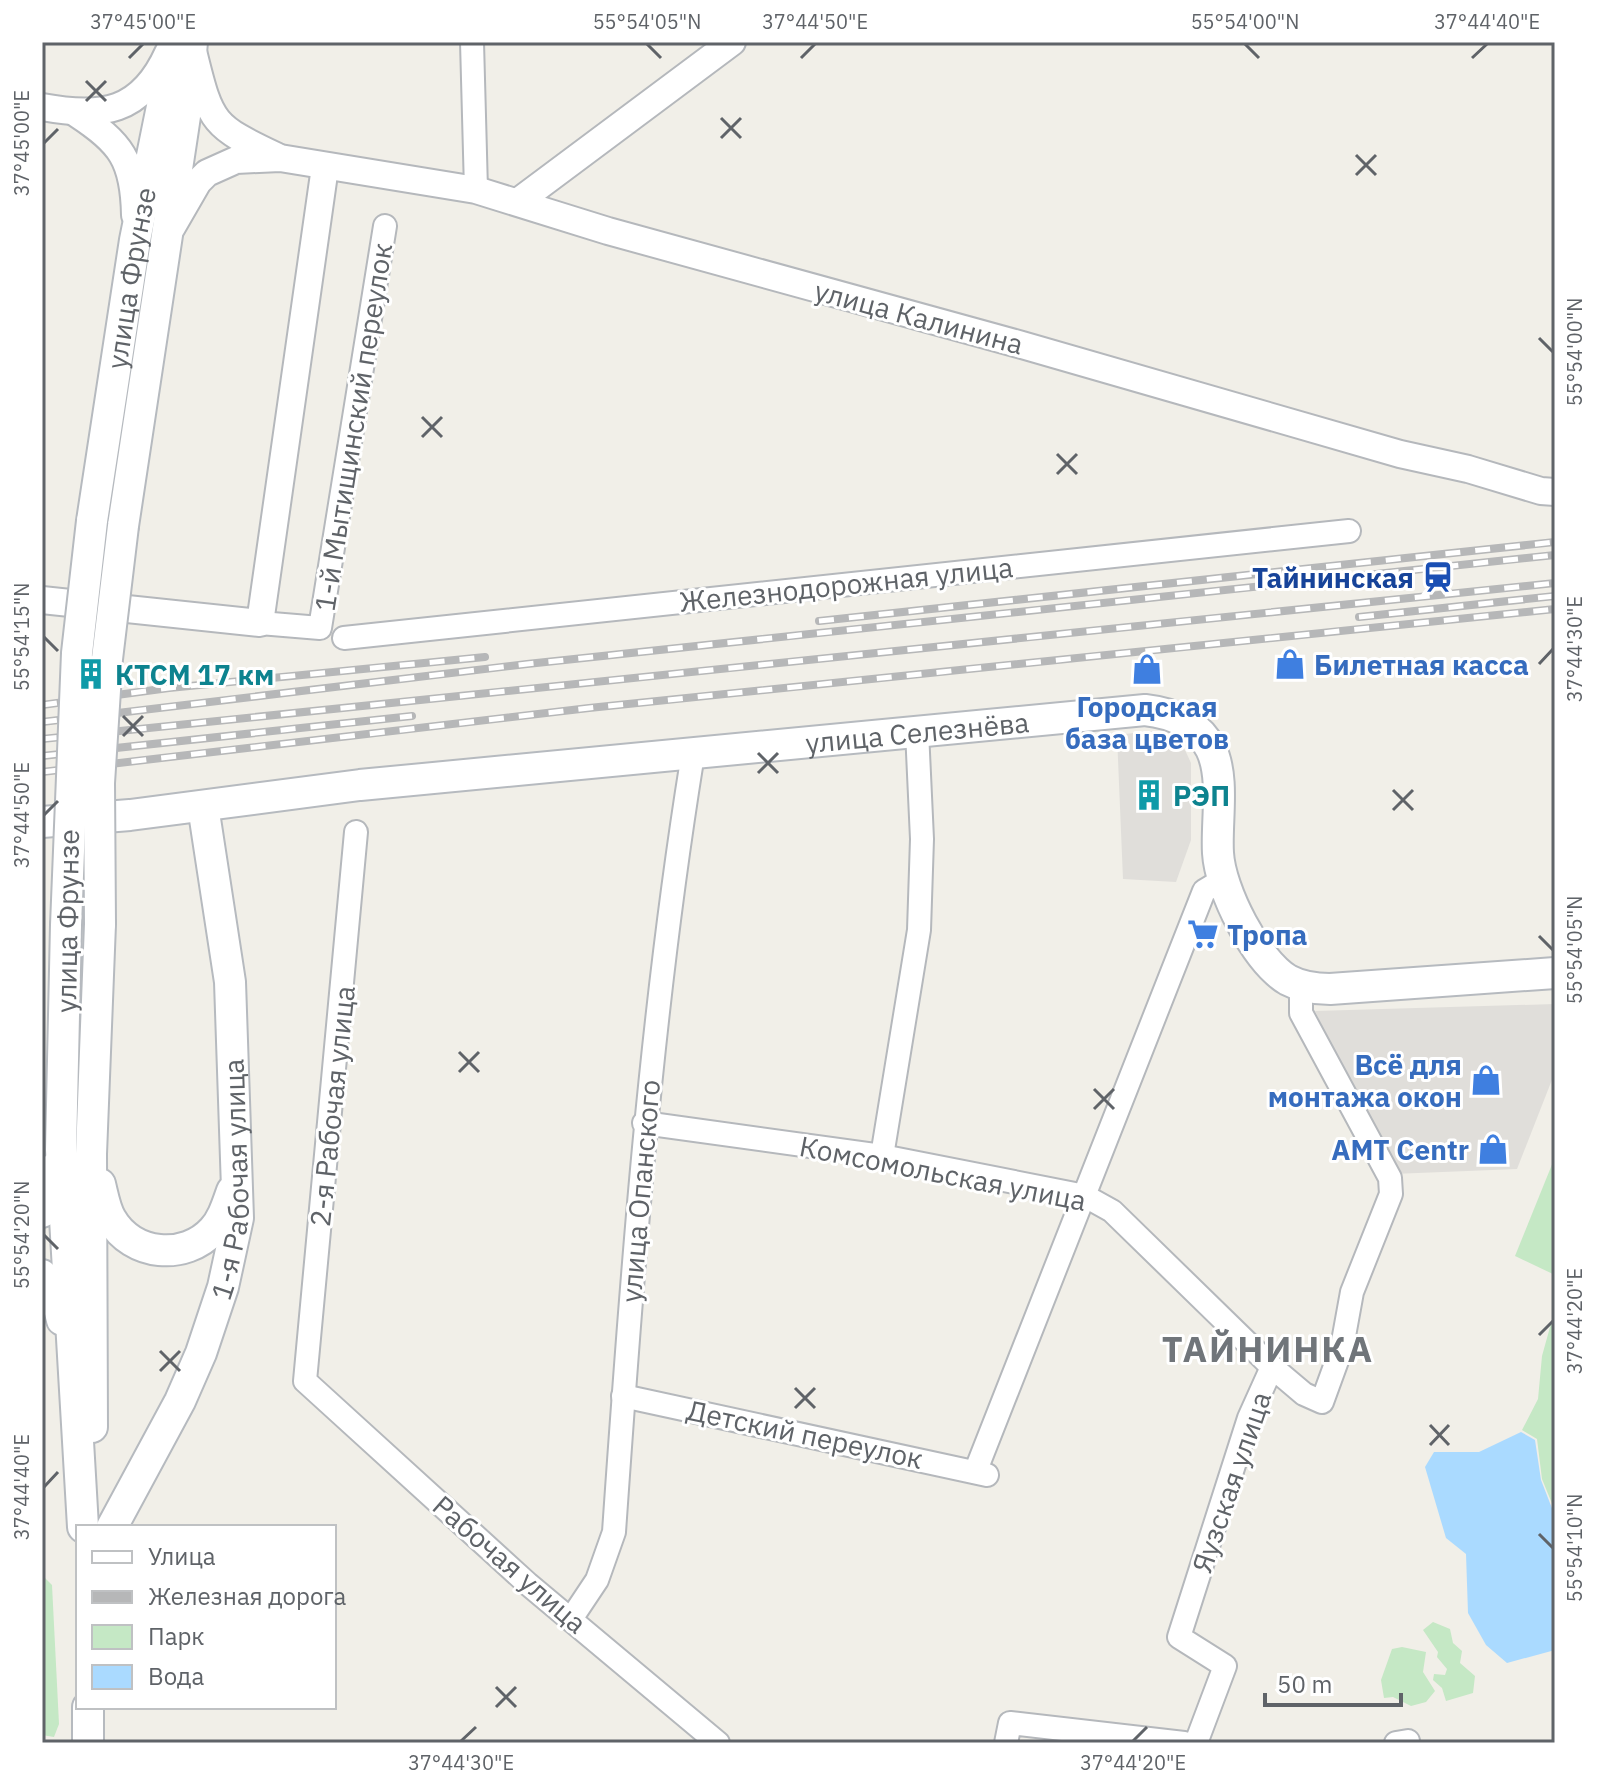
<svg xmlns="http://www.w3.org/2000/svg" width="1597" height="1785" viewBox="0 0 1597 1785" font-family="'IBM Plex Sans',sans-serif">
  <style>
    .industrial { fill: #e0deda }
    .green { fill: #c5e8c5 }
    .water { fill: #aadaff }
    .lines { fill: none; stroke-linecap: round; stroke-linejoin: round }
    .minor-casing { stroke: #b5b8bc; stroke-width: 26 }
    .tertiary-casing { stroke: #b5b8bc; stroke-width: 30 }
    .secondary-casing { stroke: #b6babf; stroke-width: 34 }
    .minor { stroke: #fff; stroke-width: 22 }
    .tertiary { stroke: #fff; stroke-width: 26 }
    .secondary { stroke: #fff; stroke-width: 30 }
    .rail-casing { stroke: #b6b7b8; stroke-width: 8 }
    .rail { stroke: #fff; stroke-width: 5; stroke-dasharray: 15; stroke-linecap: butt }
    .secondary-bridge-casing { stroke: #b6babf; stroke-width: 34; stroke-linecap: butt }
    .secondary-bridge { stroke: #fff; stroke-width: 30 }
    .ticks { fill: none; stroke: #5f6368; stroke-width: 3 }
    .labels { text-anchor: middle; dominant-baseline: central; stroke-width: 6; stroke-linejoin: round; paint-order: stroke }
    .street-label { font-size: 28px; fill: #5f6368; stroke: #fff }
    .transit-label { font-size: 28px; font-weight: bold; fill: #164399; stroke: #fff; text-anchor: end }
    .shop-label { font-size: 28px; font-weight: bold; fill: #366cbe; stroke: #fff; text-anchor: start }
    .culture-label { font-size: 28px; font-weight: bold; fill: #0d838f; stroke: #fff; text-anchor: start }
    .district-label { font-size: 36px; font-weight: bold; letter-spacing: 2px; fill: #70757a; stroke: #fff }
    .neatline { fill: none; stroke: #5f6368; stroke-width: 3 }
    .ticks-label { font-size: 20px; text-anchor: middle; fill: #5f6368 }
  </style>
  <rect width="100%" height="100%" fill="#f1efe8"/>
  <g class="industrial">
    <path d="M1151 731 1170 739 1185 750 1191 763V840L1176 882 1123 879 1117 735Z"/>
    <path d="M1555 1004V1072L1517 1169 1393 1174 1315 1011Z"/>
  </g>
  <g class="green">
    <path d="M1555 1157V1275L1515 1256Z"/>
    <path d="M1555 1309V1511L1542 1479 1537 1439 1522 1430 1538 1399 1542 1356Z"/>
    <path d="M43 1576 52 1585 59 1724 54 1737 42 1735Z"/>
    <path d="M1433 1622 1450 1629 1453 1643 1462 1651 1460 1663 1475 1676 1473 1693 1446 1701 1442 1688 1433 1680 1434 1674 1445 1675 1447 1669 1437 1657 1438 1652 1423 1630Z"/>
    <path d="M1402 1647 1426 1652 1423 1672 1435 1691 1426 1702 1411 1706 1393 1697 1384 1698 1381 1680 1392 1649Z"/>
  </g>
  <path class="water" d="M1521 1432 1535 1440 1541 1480 1555 1516V1650L1507 1663 1486 1645 1468 1613 1466 1554 1446 1538 1425 1467 1434 1452H1479Z"/>
  <g class="lines">
    <defs>
      <g id="minor">
        <path d="M472 42 476 190"/>
        <path d="M260 623 320 628 385 226"/>
        <path d="M344 638 1349 531"/>
        <path d="M356 832 305 1381 528 1584 718 1743"/>
        <path d="M644 1123 882 1156 1085 1196 1112 1211 1272 1367"/>
        <path d="M882 1156 919 930 922 839 917 731"/>
        <path d="M623 1396 987 1475"/>
        <path d="M976 1470 1204 891 1224 879"/>
        <path d="M571 1619 597 1580 614 1532C632 1272 651 1012 693 754"/>
        <path d="M1006 1743 1010 1723 1184 1743"/>
        <path d="M1196 1743 1225 1666 1179 1637 1249 1418 1272 1367 1304 1394 1322 1402 1342 1347 1352 1292 1391 1194 1390 1178 1301 1013V986"/>
        <path d="M1396 1743 1408 1741"/>
      </g>
      <g id="tertiary">
        <path d="M194 55C211 124 213 126 276 156"/>
        <path d="M42 107C102 118 141 113 168 53"/>
        <path d="M77 114C121 143 134 160 135 215"/>
        <path d="M519 201 732 42"/>
        <path d="M172 227 198 182 207 173 236 160 280 158 476 190 608 231 1022 345 1400 454 1468 469 1541 491 1555 492"/>
        <path d="M42 600 260 623 325 167"/>
      </g>
      <g id="secondary">
        <path id="s1" d="M92 521 135 240 173 52"/>
        <path d="M123 526 185 116 192 42"/>
        <path id="s2" d="M42 822 130 815 360 785 1145 710C1172 713 1198 723 1211 749 1225 778 1216 822 1218 853 1220 890 1256 961 1288 980 1301 987 1315 989 1330 989L1555 973"/>
        <path d="M66 925 61 1150 83 1527"/>
        <path d="M100 1184C103 1196 105 1209 111 1219 132 1256 185 1261 213 1230 223 1219 227 1205 232 1191"/>
        <path d="M42 1212 56 1167"/>
        <path d="M42 1275 57 1300 62 1320"/>
        <path d="M92 1427 91 1154 100 924"/>
        <path id="s3" d="M112 1527 180 1401 201 1353 223 1287 238 1218 230 982 203 806"/>
        <path d="M88 1707V1743"/>
      </g>
    </defs>
    <use href="#minor" class="minor-casing"/>
    <use href="#tertiary" class="tertiary-casing"/>
    <use href="#secondary" class="secondary-casing"/>
    <use href="#minor" class="minor"/>
    <use href="#tertiary" class="tertiary"/>
    <use href="#secondary" class="secondary"/>
    <defs>
      <g id="rail">
        <path d="M1359 617 1555 596"/>
        <path d="M819 621 1555 542"/>
        <path d="M42 705 169 688 485 657"/>
        <path d="M42 722 527 664 1555 555"/>
        <path d="M42 739 1555 583"/>
        <path d="M42 756 412 716"/>
        <path d="M42 772 589 708 1555 609"/>
      </g>
    </defs>
    <use href="#rail" class="rail-casing"/>
    <use href="#rail" class="rail"/>
    <defs>
      <g id="secondary-bridge">
        <path d="M100 924 99 783 107 659 123 526"/>
        <path d="M66 925 77 653 92 521"/>
      </g>
    </defs>
    <use href="#secondary-bridge" class="secondary-bridge-casing"/>
    <use href="#secondary-bridge" class="secondary-bridge"/>
  </g>
  <path class="ticks" d="M647 44 661 58M1245 44 1259 58M129 58 143 44M801 58 815 44M1472 58 1487 44M86 81 106 101M86 101 106 81M721 118 741 138M721 138 741 118M44 143 58 129M1356 155 1376 175M1356 175 1376 155M1539 338 1553 352M422 417 442 437M422 437 442 417M1057 454 1077 474M1057 474 1077 454M44 637 58 651M1539 664 1553 649M123 716 143 736M123 736 143 716M758 753 778 773M758 773 778 753M1393 790 1413 810M1393 810 1413 790M44 815 58 801M1539 936 1553 950M459 1052 479 1072M459 1072 479 1052M1094 1089 1114 1109M1094 1109 1114 1089M44 1235 58 1249M1539 1335 1553 1321M160 1351 180 1371M160 1371 180 1351M795 1388 815 1408M795 1408 815 1388M1430 1425 1449 1445M1430 1445 1449 1425M44 1487 58 1472M1539 1534 1553 1548M496 1687 516 1707M496 1707 516 1687M461 1741 476 1727M1133 1741 1147 1727"/>
  <defs>
    <symbol id="station-bare" viewBox="-9 -9 18 18"><path d="M-3-6H3Q5-6 5-4V2Q5 4 3 4L4.5 6H3L1.5 4h-3L-3 6H-4.5L-3 4Q-5 4-5 2V-4Q-5-6-3-6ZM-3.5-4v3h7v-3ZM-3.5 1v1.5H-2V1ZM2 1v1.5H3.5V1Z" fill="#1a4fb4" stroke="#fff" stroke-width="2.5" paint-order="stroke"/></symbol>
    <symbol id="shop-bare" viewBox="-9 -9 18 18"><path d="M-5-2.5h2.3a2.7 3.5 0 0 1 5.4 0H5L5.5 6h-11ZM-1.5-2.5h3a1.5 2.3 0 0 0-3 0Z" fill="#3f7fe0" stroke="#fff" stroke-width="2.5" paint-order="stroke"/></symbol>
    <symbol id="building-bare" viewBox="-9 -9 18 18"><path d="M-4-6H4V6H1V3H-1V6H-4ZM-2.5-4.3h1.7v1.8h-1.7ZM.8-4.3h1.7v1.8H.8ZM-2.5-1h1.7V.8h-1.7ZM.8-1h1.7V.8H.8Z" fill="#0f9aa8" stroke="#fff" stroke-width="2.5" paint-order="stroke"/></symbol>
    <symbol id="supermarket-bare" viewBox="-9 -9 18 18"><path d="M-6-5.5h2.5l.6 2H6L4.5 2H-2.5L-4.4-4H-6ZM-1.5 3.2a1.3 1.3 0 1 0 .1 0ZM3 3.2a1.3 1.3 0 1 0 .1 0Z" fill="#3f7fe0" stroke="#fff" stroke-width="2.5" paint-order="stroke"/></symbol>
  </defs>
  <g fill-rule="evenodd">
    <use href="#station-bare" x="1416" y="555" width="44" height="44"/>
    <use href="#shop-bare" x="1268" y="642" width="44" height="44"/>
    <use href="#shop-bare" x="1125" y="647" width="44" height="44"/>
    <use href="#building-bare" x="69" y="652" width="44" height="44"/>
    <use href="#building-bare" x="1127" y="773" width="44" height="44"/>
    <use href="#supermarket-bare" x="1181" y="912" width="44" height="44"/>
    <use href="#shop-bare" x="1464" y="1058" width="44" height="44"/>
    <use href="#shop-bare" x="1471" y="1127" width="44" height="44"/>
  </g>
  <g class="labels">
    <g class="street-label">
      <text stroke="none"><textPath href="#s1" startOffset="246">улица Фрунзе</textPath></text>
      <text transform="translate(919 317) rotate(15)">улица Калинина</text>
      <text transform="translate(353 427) rotate(-81)">1-й Мытищинский переулок</text>
      <text transform="translate(846 584) rotate(-6)">Железнодорожная улица</text>
      <text stroke="none"><textPath href="#s2" startOffset="880">улица Селезнёва</textPath></text>
      <text transform="translate(67 921) rotate(-89)">улица Фрунзе</text>
      <text transform="translate(332 1106) rotate(-84)">2-я Рабочая улица</text>
      <text transform="translate(943 1173) rotate(11)">Комсомольская улица</text>
      <text stroke="none"><textPath href="#s3" startOffset="374">1-я Рабочая улица</textPath></text>
      <text transform="translate(640 1191) rotate(-85)">улица Опанского</text>
      <text transform="translate(805 1434) rotate(12)">Детский переулок</text>
      <text transform="translate(1231 1482) rotate(-71)">Яузская улица</text>
      <text transform="translate(510 1564) rotate(41)">Рабочая улица</text>
    </g>
    <g class="transit-label">
      <text x="1414" y="577">Тайнинская</text>
    </g>
    <g class="shop-label">
      <text x="1314" y="664">Билетная касса</text>
      <text x="1147" y="706" text-anchor="middle">Городская<tspan x="1147" dy="32">база цветов</tspan></text>
      <text x="1227" y="934">Тропа</text>
      <text x="1462" y="1064" text-anchor="end">Всё для<tspan x="1462" dy="32">монтажа окон</tspan></text>
      <text x="1469" y="1149" text-anchor="end">AMT Centr</text>
    </g>
    <g class="culture-label">
      <text x="115" y="674">КТСМ 17 км</text>
      <text x="1173" y="795">РЭП</text>
    </g>
    <g class="district-label">
      <text x="1268" y="1348">ТАЙНИНКА</text>
    </g>
  </g>
  <rect width="1597" height="1785" fill="none" stroke="#ffffff" stroke-width="88"/>
  <rect x="76" y="1525" width="260" height="184" fill="#ffffff" stroke="#bfc1c3" stroke-width="2"/>
  <rect x="92" y="1551" width="40" height="12" fill="#ffffff" stroke="#bfc1c3" stroke-width="2"/>
  <text x="148" y="1565" font-size="24" fill="#5f6368">Улица</text>
  <rect x="92" y="1591" width="40" height="12" fill="#b6b7b8" stroke="#bfc1c3" stroke-width="2"/>
  <text x="148" y="1605" font-size="24" fill="#5f6368">Железная дорога</text>
  <rect x="92" y="1625" width="40" height="24" fill="#c5e8c5" stroke="#bfc1c3" stroke-width="2"/>
  <text x="148" y="1645" font-size="24" fill="#5f6368">Парк</text>
  <rect x="92" y="1665" width="40" height="24" fill="#aadaff" stroke="#bfc1c3" stroke-width="2"/>
  <text x="148" y="1685" font-size="24" fill="#5f6368">Вода</text>
  <path d="M1265 1693v12h136v-12" fill="none" stroke="#5f6368" stroke-width="4"/>
  <text x="1277" y="1693" font-size="24" fill="#5f6368" stroke="#ffffff" stroke-width="6" paint-order="stroke">50 m</text>
  <rect x="44" y="44" width="1509" height="1697" class="neatline"/>
  <g class="ticks-label">
    <text x="143" y="29">37°45'00"E</text>
    <text x="647" y="29">55°54'05"N</text>
    <text x="815" y="29">37°44'50"E</text>
    <text x="1245" y="29">55°54'00"N</text>
    <text x="1487" y="29">37°44'40"E</text>
    <text transform="translate(22 143) rotate(-90)" y="7">37°45'00"E</text>
    <text transform="translate(1575 352) rotate(-90)" y="7">55°54'00"N</text>
    <text transform="translate(22 637) rotate(-90)" y="7">55°54'15"N</text>
    <text transform="translate(1575 649) rotate(-90)" y="7">37°44'30"E</text>
    <text transform="translate(22 815) rotate(-90)" y="7">37°44'50"E</text>
    <text transform="translate(1575 950) rotate(-90)" y="7">55°54'05"N</text>
    <text transform="translate(22 1235) rotate(-90)" y="7">55°54'20"N</text>
    <text transform="translate(1575 1321) rotate(-90)" y="7">37°44'20"E</text>
    <text transform="translate(22 1487) rotate(-90)" y="7">37°44'40"E</text>
    <text transform="translate(1575 1548) rotate(-90)" y="7">55°54'10"N</text>
    <text x="461" y="1770">37°44'30"E</text>
    <text x="1133" y="1770">37°44'20"E</text>
  </g>
</svg>
